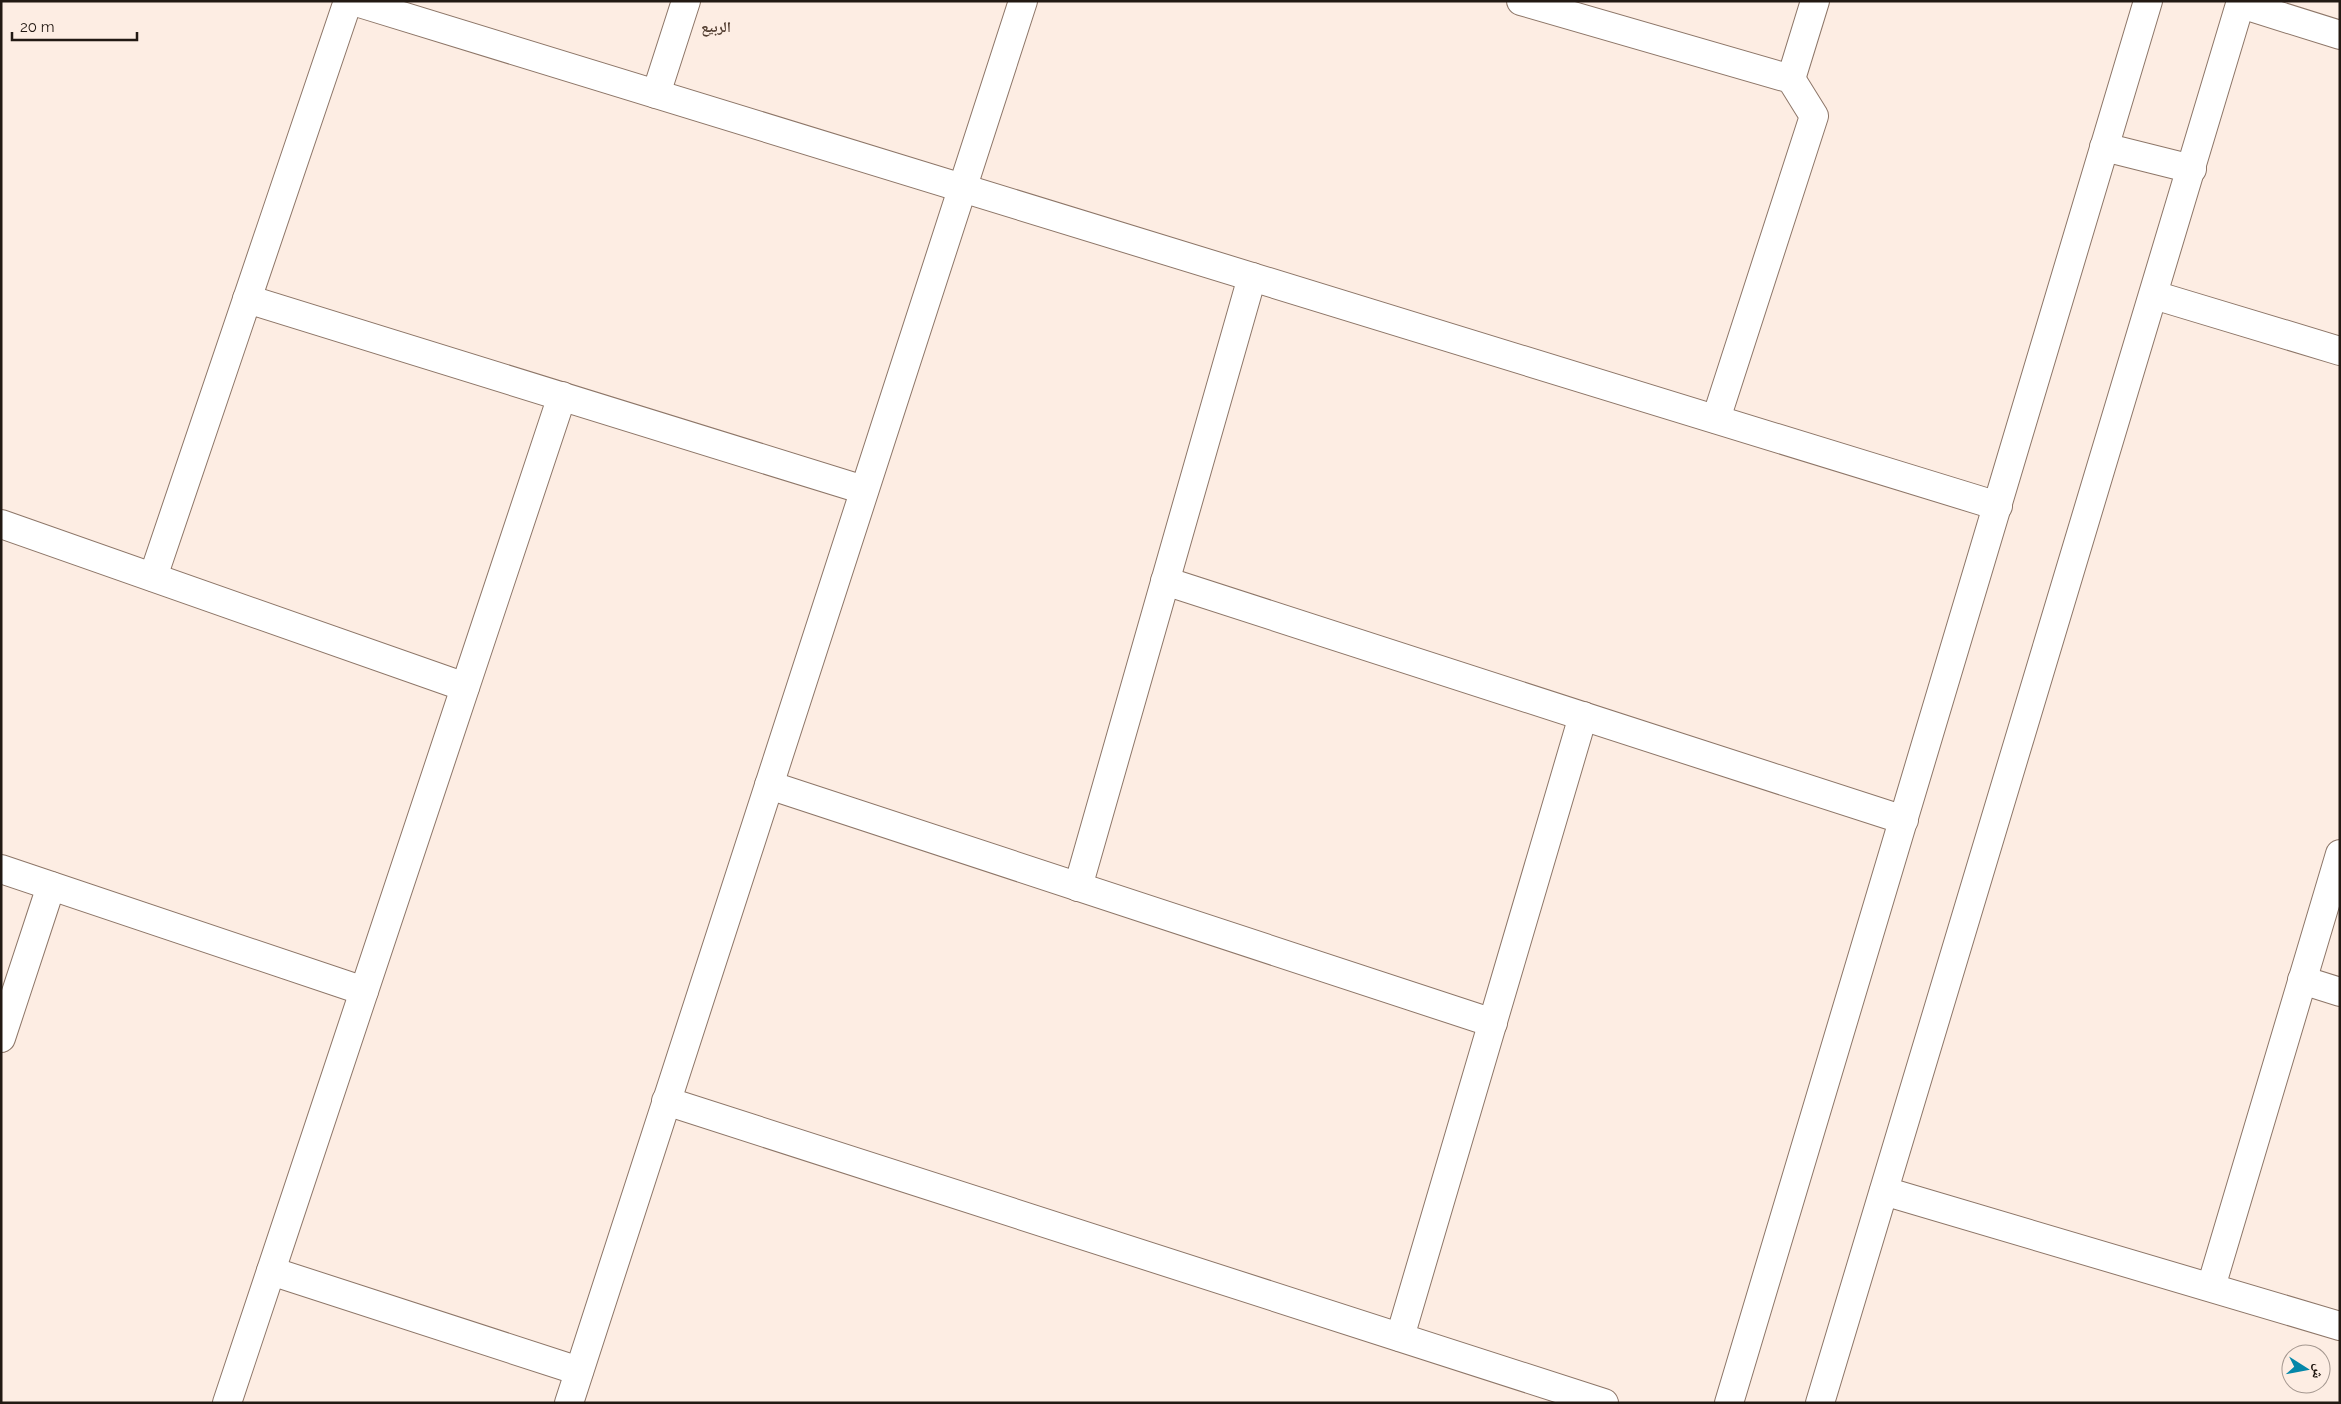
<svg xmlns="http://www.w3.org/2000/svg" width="2341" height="1404" viewBox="0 0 2341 1404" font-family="Raleway,'Noto Naskh Arabic',sans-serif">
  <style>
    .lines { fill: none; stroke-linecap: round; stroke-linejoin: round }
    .minor-casing { stroke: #8d7668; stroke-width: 30 }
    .minor { stroke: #fff; stroke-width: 28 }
    .labels { text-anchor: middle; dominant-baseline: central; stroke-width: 5; stroke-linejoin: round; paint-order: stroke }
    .neighbourhood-label { font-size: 15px; font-weight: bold; fill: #533e31; stroke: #fdede3 }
  </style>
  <rect width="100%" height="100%" fill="#fdede3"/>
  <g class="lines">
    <defs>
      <g id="minor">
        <path d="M353 1 1998 506"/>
        <path d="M1521 1 1791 79 1814 116 1716 419"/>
        <path d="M2241 4 2340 35"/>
        <path d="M1791 79 1815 1"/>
        <path d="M656 94 686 1"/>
        <path d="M2104 147 2192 169"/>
        <path d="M2154 295 2340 351"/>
        <path d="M247 299 864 490"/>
        <path d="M1 524 465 687"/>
        <path d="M153 577 348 1"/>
        <path d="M1165 581 1904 820"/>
        <path d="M769 785 1493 1023"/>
        <path d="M1 869 364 991"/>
        <path d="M1078 887 1252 277"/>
        <path d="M2302 980 2340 992"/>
        <path d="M1 1038 51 886"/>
        <path d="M666 1101 1604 1403"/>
        <path d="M1884 1191 2340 1326"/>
        <path d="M271 1271 579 1371"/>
        <path d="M2211 1287 2340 854"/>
        <path d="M1400 1337 1583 716"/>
        <path d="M227 1403 562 396"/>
        <path d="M569 1403 1023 1"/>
        <path d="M1729 1403 2148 1"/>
        <path d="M1820 1403 2241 1"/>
      </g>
    </defs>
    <use href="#minor" class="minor-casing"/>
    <use href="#minor" class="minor"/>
  </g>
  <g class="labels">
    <g class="neighbourhood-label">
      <text x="716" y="27">الربيع</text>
    </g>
  </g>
  <rect width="2341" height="1404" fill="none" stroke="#221913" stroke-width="5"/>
  <g transform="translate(2306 1369) rotate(101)"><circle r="24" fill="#fdede3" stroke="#a59890"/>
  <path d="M0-4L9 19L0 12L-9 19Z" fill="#0587a9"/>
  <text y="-8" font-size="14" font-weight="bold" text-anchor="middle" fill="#221913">ش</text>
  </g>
  <path d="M12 32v8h125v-8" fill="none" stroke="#221913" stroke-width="2.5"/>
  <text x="20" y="32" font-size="15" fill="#221913" stroke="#fdede3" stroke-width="4" paint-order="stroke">20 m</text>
</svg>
